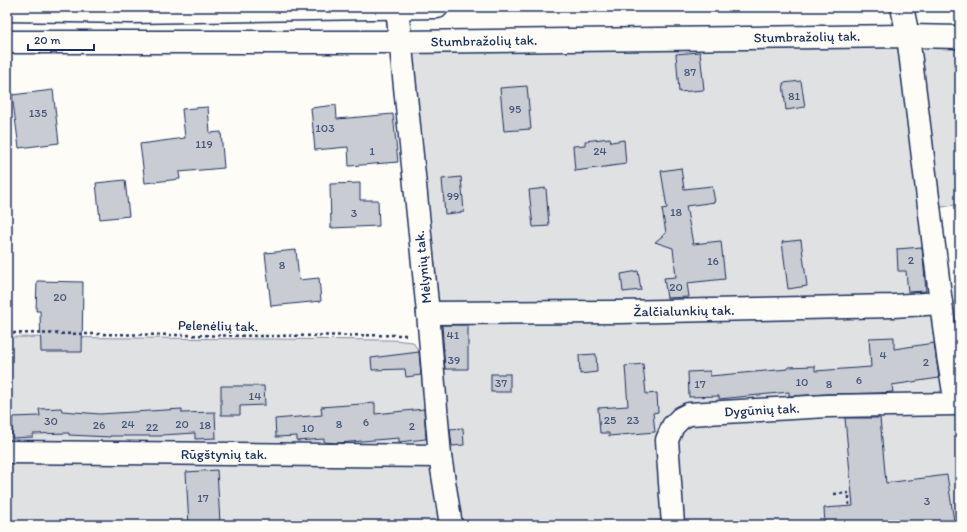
<svg xmlns="http://www.w3.org/2000/svg" width="967" height="532" viewBox="0 0 967 532" font-family="Itim,sans-serif">
  <style>
    .green { fill: #e0e1e3; stroke: #7e88a0 }
    .building { fill: #c9ccd3; stroke: #1b2f5e }
    .lines { fill: none; stroke-linecap: round; stroke-linejoin: round }
    .minor-casing { stroke: #1b2f5e; stroke-width: 25 }
    .major-casing { stroke: #1b2f5e; stroke-width: 25 }
    .path { stroke: #1b2f5e; stroke-width: 2.5; stroke-dasharray: 3 3; stroke-linecap: butt }
    .minor { stroke: #fdfcf7; stroke-width: 22 }
    .major { stroke: #fdfcf7; stroke-width: 22 }
    .labels { text-anchor: middle; dominant-baseline: central; stroke-width: 3; stroke-linejoin: round; paint-order: stroke }
    .number-label { font-size: 12px; fill: #46567b }
    .street-label { font-size: 14px; fill: #1b2f5e; stroke: #fdfcf7 }
  </style>
  <rect width="100%" height="100%" fill="#fdfcf7"/>
  <filter id="ink" filterUnits="userSpaceOnUse"><feTurbulence type="fractalNoise" baseFrequency=".025" numOctaves="2"/><feDisplacementMap in="SourceGraphic" scale="8" xChannelSelector="R" yChannelSelector="G"/><feConvolveMatrix kernelMatrix="1 2 1 2 8 2 1 2 1" color-interpolation-filters="sRGB"/></filter>
  <g filter="url(#ink)">
    <g class="green">
      <path d="M894 43 901 49 930 297 433 307 411 51Z"/>
      <path d="M917 48H960V204L937 208Z"/>
      <path d="M931 309 943 388 938 393 924 395 675 417 665 520 586 525H454L433 318Z"/>
      <path d="M7 337 393 340 413 342 419 352 428 439V446L7 444Z"/>
      <path d="M960 412V525H680L677 438 685 425 696 421Z"/>
      <path d="M7 462 376 464 433 467 442 525H7Z"/>
    </g>
    <g class="building">
      <path d="M700 52 704 90 679 92 676 54Z"/>
      <path d="M801 81 805 107 786 110 783 83Z"/>
      <path d="M527 86 531 129 504 131 500 88Z"/>
      <path d="M53 90 59 143 19 148 12 95Z"/>
      <path d="M336 105 337 119 393 114 398 162 349 166 348 147 315 150 311 108Z"/>
      <path d="M208 107 210 133 221 132 224 168 179 172 180 179 145 183 140 144 185 138 182 109Z"/>
      <path d="M610 138 611 142 624 140 626 164 575 171 573 146 585 145V141Z"/>
      <path d="M681 168 684 189 712 186 715 202 686 206 693 244 721 241 725 279 687 283 689 297 667 298 664 278 676 277 673 248 655 242 666 233 662 209 667 208 661 171Z"/>
      <path d="M461 177 464 212 445 214 442 179Z"/>
      <path d="M125 180 129 216 100 219 96 183Z"/>
      <path d="M360 183V200H378L379 226 331 228 330 184Z"/>
      <path d="M546 188 549 226 533 227 529 190Z"/>
      <path d="M801 240 807 286 788 289 782 242Z"/>
      <path d="M922 247 926 291 908 292 906 271H898L897 249Z"/>
      <path d="M296 250 299 280 319 278 321 301 271 306 265 253Z"/>
      <path d="M638 271 641 290 623 292 621 274Z"/>
      <path d="M37 281 83 282 82 352H41L40 311H36Z"/>
      <path d="M442 325H468V369H445Z"/>
      <path d="M894 337V349L934 343 939 378 892 385 893 392 878 393 827 394 789 396V392L719 399V396L689 397 688 372 710 371V376L788 369V367L815 366V371L871 367 869 338Z"/>
      <path d="M419 352 421 375 406 377 405 369 372 370 371 358Z"/>
      <path d="M596 354 597 372 580 374 579 355Z"/>
      <path d="M643 364 646 394 657 393 658 412 653 413 655 432 609 436V433H600L598 408 628 406 625 366Z"/>
      <rect x="491" y="374" width="19" height="18"/>
      <path d="M221 386H264L265 405 240 406V415H221Z"/>
      <path d="M375 403V414L424 409 426 439 399 442V438L338 443 324 442V439L297 441V436L276 437 275 419 322 415 321 407Z"/>
      <path d="M61 408 62 411 100 414 182 409V413L215 412 216 438 195 439V433L162 435V436H110V437L69 435V433L33 434V437L12 438V417L40 416 39 409Z"/>
      <path d="M845 418H880L886 483 947 475 954 521 938 523 939 525H825L824 508 853 506Z"/>
      <path d="M463 428 464 445 452 446 450 429Z"/>
      <path d="M217 470 220 523 189 525 186 472Z"/>
    </g>
    <g class="lines">
      <defs>
        <g id="minor">
          <path d="M397 8 428 313 440 456 451 525"/>
          <path d="M7 42H400L908 36 960 37"/>
          <path d="M428 313 619 312 893 306 941 303"/>
          <path d="M7 452 440 456"/>
          <path d="M673 525 667 440 673 426 681 418 689 414 827 406 956 404 948 356 941 303 908 36 902 7"/>
        </g>
        <path id="major" d="M7 10 131 12 437 7"/>
      </defs>
      <use href="#minor" class="minor-casing"/>
      <use href="#major" class="major-casing"/>
      <g class="path">
        <path d="M7 333 264 336 408 335"/>
        <path d="M834 494 849 493V507"/>
      </g>
      <use href="#minor" class="minor"/>
      <use href="#major" class="major"/>
    </g>
  </g>
  <g class="labels">
    <g class="number-label">
      <text x="690" y="72">87</text>
      <text x="794" y="96">81</text>
      <text x="515" y="109">95</text>
      <text x="38" y="113">135</text>
      <text x="325" y="128">103</text>
      <text x="204" y="144">119</text>
      <text x="372" y="151">1</text>
      <text x="600" y="151">24</text>
      <text x="453" y="196">99</text>
      <text x="676" y="212">18</text>
      <text x="354" y="213">3</text>
      <text x="911" y="260">2</text>
      <text x="713" y="261">16</text>
      <text x="282" y="265">8</text>
      <text x="676" y="287">20</text>
      <text x="60" y="297">20</text>
      <text x="453" y="335">41</text>
      <text x="883" y="355">4</text>
      <text x="454" y="360">39</text>
      <text x="926" y="362">2</text>
      <text x="859" y="380">6</text>
      <text x="802" y="382">10</text>
      <text x="501" y="383">37</text>
      <text x="700" y="384">17</text>
      <text x="829" y="384">8</text>
      <text x="255" y="396">14</text>
      <text x="610" y="420">25</text>
      <text x="633" y="420">23</text>
      <text x="51" y="421">30</text>
      <text x="366" y="422">6</text>
      <text x="128" y="424">24</text>
      <text x="182" y="424">20</text>
      <text x="339" y="424">8</text>
      <text x="99" y="425">26</text>
      <text x="205" y="425">18</text>
      <text x="412" y="426">2</text>
      <text x="152" y="427">22</text>
      <text x="308" y="428">10</text>
      <text x="203" y="498">17</text>
      <text x="927" y="501">3</text>
    </g>
    <g class="street-label">
      <text transform="translate(807 37) rotate(-1)">Stumbražolių tak.</text>
      <text transform="translate(484 41) rotate(-1)">Stumbražolių tak.</text>
      <text transform="translate(423 267) rotate(-96)">Mėlynių tak.</text>
      <text transform="translate(684 311) rotate(-1)">Žalčialunkių tak.</text>
      <text transform="translate(218 326) rotate(1)">Pelenėlių tak.</text>
      <text transform="translate(762 410) rotate(-3)">Dygūnių tak.</text>
      <text x="224" y="454">Rūgštynių tak.</text>
    </g>
  </g>
  <rect width="967" height="532" fill="none" stroke="#fdfcf7" stroke-width="24"/>
  <rect x="12" y="12" width="943" height="508" fill="none" stroke="#1b2f5e" stroke-width="1.5" filter="url(#ink)"/>
  <path d="M28 44v6h66v-6" fill="none" stroke="#1b2f5e" stroke-width="2"/>
  <text x="34" y="44" font-size="12" fill="#1b2f5e" stroke="#fdfcf7" stroke-width="3" paint-order="stroke">20 m</text>
</svg>
